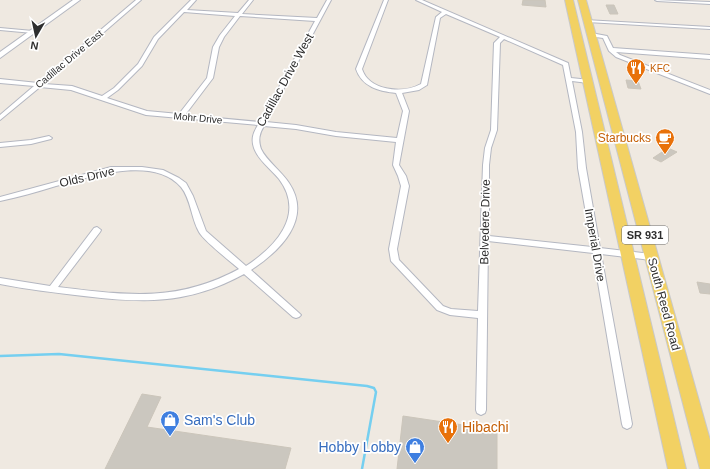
<svg xmlns="http://www.w3.org/2000/svg" width="710" height="469" viewBox="0 0 710 469" font-family="Helvetica,sans-serif">
  <style>
    .lines { fill: none; stroke-linecap: round; stroke-linejoin: round }
    .stream { stroke: #75cff0; stroke-width: 2.5 }
    .building { fill: #cbc7bf; stroke: #cbc5ba }
    .street-casing { stroke: #b4b7c1; stroke-width: 2 }
    .secondary-casing { stroke: #b4b7c1; stroke-width: 2 }
    .primary-casing { stroke: #c9c9c9; stroke-width: 2 }
    .street { fill: #fff; fill-rule: evenodd }
    .secondary { fill: #fff; fill-rule: evenodd }
    .primary { fill: #f2d163; fill-rule: evenodd }
    .labels { text-anchor: middle; dominant-baseline: central; stroke-width: 3.5; stroke-linejoin: round; paint-order: stroke }
    .far-street-label { font-size: 10px; fill: #2e2e2e; stroke: #fff }
    .far-food-label { font-size: 10px; fill: #c56008; stroke: #fff; text-anchor: start }
    .shield { fill: #fff; stroke: #6d6d6d; stroke-width: 1 }
    .shield-label { font-size: 11px; font-weight: bold; fill: #2e2e2e }
    .street-label { font-size: 12px; fill: #2e2e2e; stroke: #fff }
    .food-label { font-size: 12px; fill: #c56008; stroke: #fff; text-anchor: end }
    .near-shop-label { font-size: 14px; fill: #366cbe; stroke: #fff; text-anchor: start }
    .near-food-label { font-size: 14px; fill: #c56008; stroke: #fff; text-anchor: start }
  </style>
  <rect width="100%" height="100%" fill="#efe9e1"/>
  <g class="lines">
    <path class="stream" d="M0 356 59 354 367 386 374 388 376 392 362 469"/>
  </g>
  <g class="building">
    <path d="M523 0H545L546 7 522 5Z"/>
    <path d="M606 5H614L618 14H610Z"/>
    <path d="M626 80 638 81 641 89 628 88Z"/>
    <path d="M668 148 677 152 661 162 653 158Z"/>
    <path d="M697 282 710 284V294L700 293Z"/>
    <path d="M142 394 161 397 147 427 291 448 285 469H105Z"/>
    <path d="M403 416 497 430V469H397Z"/>
  </g>
  <g class="lines">
    <defs>
      <g id="street">
        <path d="M136 0H141L44 84 72 86 102 96 114 88 138 64 154 37 191 0H196L187 10 238 13 249 0H253L242 14 317 18 327 0H331L266 122 296 125 336 132 397 138 403 111 396 93C379 91 362 87 356 69L384 0H388L362 69C369 91 403 94 421 84L436 17 442 12 416 0H422L568 63 571 78 590 80 591 81 588 83 572 81 582 132 586 168 600 248 651 254 655 257 651 260 601 254 632 424 631 427 627 429 623 427 622 424 593 253 488 241 486 410 485 413 481 415 477 413 476 410 478 318 450 315 437 310 391 261 389 249 401 186 398 176 393 165 396 142 336 136 296 129 264 126C259 134 258 140 261 149 266 160 282 172 289 183 313 219 280 251 251 270L299 313 301 315 299 317 296 318 293 317 244 274C186 306 139 303 75 295 50 292 25 289 0 284V278L50 286 94 228 97 227 101 230 100 232 58 287C126 295 176 303 239 269 230 261 204 241 199 232 191 218 191 199 181 187 153 155 90 177 56 186 37 192 19 197 0 201V197L111 167H142L163 170 179 178 186 183 193 196 206 231 246 266C275 247 306 215 279 179 271 169 258 160 254 148 251 139 253 133 258 125L146 115 71 90 40 87 0 120V115L34 86 0 83V79L38 83ZM184 12 235 16 220 35 213 47 207 78 179 114 147 111 107 98 118 90 142 66 158 39ZM446 14 500 37 494 43 491 130 485 148 483 165 478 311 451 309 443 306 399 260 397 249 409 186 406 176 399 165 409 111 402 93 419 90 427 85 440 18ZM240 16 315 21 260 122 185 115 213 78 219 47 224 37ZM504 39 563 65 576 132 578 168 592 247 489 236V165L491 148 497 130 500 43Z"/>
        <path d="M655 0 710 2V4L657 1Z"/>
        <path d="M585 20 710 27V29L587 22 585 21Z"/>
        <path d="M0 28 33 31 35 32 33 33 0 30Z"/>
        <path d="M591 33 607 36 613 48 710 55V59L616 52 620 55 710 90V94L616 57 609 51 603 38 589 36V34Z"/>
        <path d="M49 136 52 138 51 139 31 144 0 147V143L31 140Z"/>
      </g>
      <path id="secondary" d="M73 0H80L0 58V52Z"/>
      <g id="primary">
        <path d="M565 0H573L686 469H668Z"/>
        <path d="M578 0H586L710 440V469H700Z"/>
      </g>
    </defs>
    <use href="#street" class="street-casing"/>
    <use href="#secondary" class="secondary-casing"/>
    <use href="#primary" class="primary-casing"/>
    <use href="#street" class="street"/>
    <use href="#secondary" class="secondary"/>
    <use href="#primary" class="primary"/>
  </g>
  <defs>
    <symbol id="restaurant-pin" viewBox="-11 -11 22 30"><path d="M0 17L-7.5 6A9.5 9.5 0 1 1 7.5 6Z" fill="#e8710a" stroke="#fff"/><path d="M-5-6h1v4h1v-4h1v4h1v-4h1v5L-1.5 .5V6h-2V.5L-5-1ZM5-6V6H3V1.5H1.5Q1.5-4 5-6Z" fill="#fff"/></symbol>
    <symbol id="cafe-pin" viewBox="-11 -11 22 30"><path d="M0 17L-7.5 6A9.5 9.5 0 1 1 7.5 6Z" fill="#e8710a" stroke="#fff"/><path d="M-5.5-4.5H6V0H3Q3 3.5 0 3.5H-2.5Q-5.5 3.5-5.5 0ZM3-3.2v2h1.7v-2ZM-6 4.5H4V6H-6Z" fill="#fff"/></symbol>
    <symbol id="shop-pin" viewBox="-11 -11 22 30"><path d="M0 17L-7.5 6A9.5 9.5 0 1 1 7.5 6Z" fill="#3f7fe0" stroke="#fff"/><path d="M-5-2.5h2.3a2.7 3.5 0 0 1 5.4 0H5L5.5 6h-11ZM-1.5-2.5h3a1.5 2.3 0 0 0-3 0Z" fill="#fff"/></symbol>
  </defs>
  <g fill-rule="evenodd">
    <use href="#restaurant-pin" x="625" y="57" width="22" height="30"/>
    <use href="#cafe-pin" x="654" y="127" width="22" height="30"/>
    <use href="#shop-pin" x="159" y="409" width="22" height="30"/>
    <use href="#restaurant-pin" x="437" y="416" width="22" height="30"/>
    <use href="#shop-pin" x="404" y="436" width="22" height="30"/>
  </g>
  <g class="labels">
    <g class="far-street-label">
      <text transform="translate(69 59) rotate(-40)">Cadillac Drive East</text>
      <text transform="translate(198 118) rotate(5)">Mohr Drive</text>
    </g>
    <g class="far-food-label">
      <text x="650" y="68">KFC</text>
    </g>
    <rect class="shield" x="622" y="226" width="46" height="18" rx="3"/>
    <g class="shield-label">
      <text x="645" y="235">SR 931</text>
    </g>
    <g class="street-label">
      <text transform="translate(285 80) rotate(-61)">Cadillac Drive West</text>
      <text transform="translate(87 177) rotate(-13)">Olds Drive</text>
      <text transform="translate(485 222) rotate(-89)">Belvedere Drive</text>
      <text transform="translate(595 245) rotate(80)">Imperial Drive</text>
      <text transform="translate(664 304) rotate(75)">South Reed Road</text>
    </g>
    <g class="food-label">
      <text x="651" y="138">Starbucks</text>
    </g>
    <g class="near-shop-label">
      <text x="184" y="420">Sam's Club</text>
      <text x="401" y="447" text-anchor="end">Hobby Lobby</text>
    </g>
    <g class="near-food-label">
      <text x="462" y="427">Hibachi</text>
    </g>
  </g>
  <g transform="translate(36 36) rotate(189)" stroke="#ffffff" stroke-width="3" paint-order="stroke">
  <path d="M0-3L7 15L0 10L-7 15Z" fill="#2e2e2e"/>
  <text y="-6" font-size="11" font-weight="bold" text-anchor="middle" fill="#2e2e2e">N</text>
  </g>
</svg>
